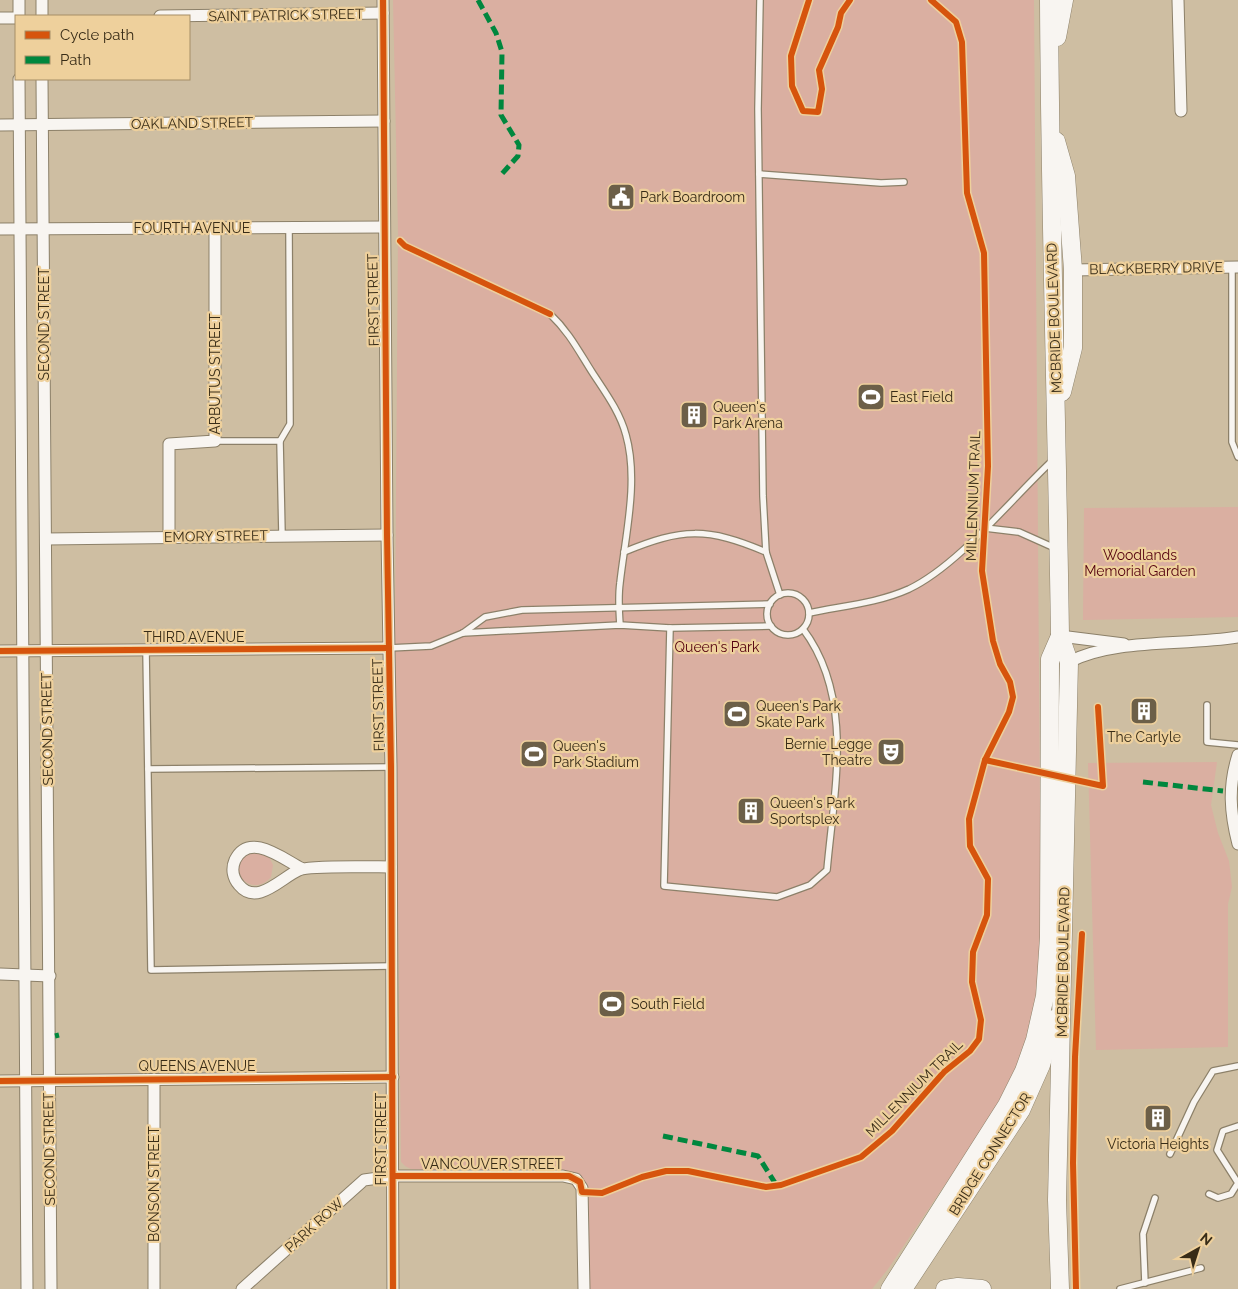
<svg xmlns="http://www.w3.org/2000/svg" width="1238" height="1289" viewBox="0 0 1238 1289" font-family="Raleway,sans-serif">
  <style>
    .green { fill: #daafa1 }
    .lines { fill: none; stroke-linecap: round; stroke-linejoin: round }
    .lane-casing { stroke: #8c8069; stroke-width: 8 }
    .street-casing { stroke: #8c8069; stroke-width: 13 }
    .primary-casing { stroke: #8c8069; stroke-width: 19 }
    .lane { stroke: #f8f5f1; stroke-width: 5.5 }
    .street { stroke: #f8f5f1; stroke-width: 11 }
    .primary { stroke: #f8f5f1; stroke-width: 18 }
    .quiet { stroke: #00873e; stroke-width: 5; stroke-dasharray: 10 5; stroke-linecap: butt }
    .cycleway-casing { stroke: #eed09c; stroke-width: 9 }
    .cycleway { stroke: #d6540d; stroke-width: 6 }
    .labels { text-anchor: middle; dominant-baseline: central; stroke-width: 4.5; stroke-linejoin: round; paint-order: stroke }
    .street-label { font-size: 14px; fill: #382c17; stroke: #eed09c }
    .poi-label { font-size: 14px; fill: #382c17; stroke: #eed09c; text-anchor: start }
    .park-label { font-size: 14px; fill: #54000f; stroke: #eed09c }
  </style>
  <rect width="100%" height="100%" fill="#cebea2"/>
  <g class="green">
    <path d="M393 0H1034L1041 944 1036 1008 1018 1066 996 1109 888 1269 872 1289H588L583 1178 411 1169 405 1166 401 1162 395 631 398 232Z"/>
    <path d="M1238 507V617L1083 620 1084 508Z"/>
    <path d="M1217 762 1211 805 1218 833 1229 861 1232 887 1228 904V1047L1096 1050 1088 763Z"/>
    <path d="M252 850 268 855 273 865 271 877C251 900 221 868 252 850Z"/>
  </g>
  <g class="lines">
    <defs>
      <g id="lane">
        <path d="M760 0 758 109 763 496 766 552 780 595"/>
        <path d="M759 174 881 183 904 182"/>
        <path d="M1232 267V442L1238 457"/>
        <path d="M550 314C569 332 578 350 592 372 605 392 620 412 626 435 639 481 625 537 620 583 618 597 619 611 620 625"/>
        <path d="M215 441H280L282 535"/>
        <path d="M280 441 290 424 289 227"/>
        <path d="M985 528 1019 532 1057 549"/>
        <path d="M624 552C682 528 707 527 766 552"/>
        <circle cx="788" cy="614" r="21"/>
        <path d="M809 613C842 606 878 603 909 589 959 565 1011 499 1053 460"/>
        <path d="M670 628 664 886 777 897 810 885 827 870C834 790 855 698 803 629"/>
        <path d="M463 633 620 625 670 628 771 626"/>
        <path d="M389 648 431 646 463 633 485 617 522 610 770 604"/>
        <path d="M146 650 151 970 391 966"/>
        <path d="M1207 705V742L1238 745"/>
        <path d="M148 769 391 767"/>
        <path d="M1170 1154 1194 1102 1213 1071 1238 1066"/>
        <path d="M1209 1194 1218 1198 1231 1194 1238 1183 1217 1150 1223 1131 1238 1126"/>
        <path d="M1145 1283 1143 1234 1155 1198"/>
        <path d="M1120 1289 1201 1268"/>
      </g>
      <g id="street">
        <path d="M19 0V16"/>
        <path d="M42 0V16"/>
        <path d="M383 0 387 535 391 767 393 1289"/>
        <path d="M1178 0 1181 111"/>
        <path d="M160 16 383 13"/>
        <path d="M0 18H16"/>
        <path d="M19 79 27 1289"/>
        <path d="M42 79 51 1289"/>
        <path d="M0 125 384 121"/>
        <path d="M0 229 384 227"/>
        <path d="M1073 270 1238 267"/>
        <path d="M169 537V444L215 441V229"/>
        <path d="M46 539 387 535"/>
        <path d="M1060 636 1124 644"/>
        <path d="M0 651 389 648"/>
        <path d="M1069 662C1114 638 1187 646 1238 637"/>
        <path d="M1238 755C1228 786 1230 813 1238 844"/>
        <path d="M301 868C283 859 249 831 235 860 231 869 233 878 239 885 257 907 282 877 299 870 309 865 375 867 391 867"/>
        <path d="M0 974 50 976"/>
        <path d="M154 1079V1289"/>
        <path d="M0 1081 393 1077"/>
        <path d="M242 1289 364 1180 393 1176H563L576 1179 582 1188 584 1289"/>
      </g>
      <g id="primary">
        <path d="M1049 0C1050 212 1057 424 1060 636L1069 662 1057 1200 1060 1289"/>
        <path d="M1057 37 1064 0"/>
        <path d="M1056 141 1066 176 1073 270V348L1062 392"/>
        <path d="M890 1289 1007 1105 1024 1071 1035 1040 1045 996 1049 937 1050 659 1060 636"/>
        <path d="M903 1289 1021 1110 1041 1065 1054 1019"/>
        <path d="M945 1289 958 1287 982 1289"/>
      </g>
    </defs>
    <use href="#lane" class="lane-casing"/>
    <use href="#street" class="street-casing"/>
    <use href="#primary" class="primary-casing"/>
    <use href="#lane" class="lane"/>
    <use href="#street" class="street"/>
    <use href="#primary" class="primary"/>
    <g class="quiet">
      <path d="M478 0 496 33 502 52 501 115 519 145 518 156 500 176"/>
      <path d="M1143 782 1223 791"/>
      <path d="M55 1036 59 1035"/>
      <path d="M663 1136 758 1156 777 1186"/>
    </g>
    <defs>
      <g id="cycleway">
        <path d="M383 0 387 535 391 767 393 1289"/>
        <path d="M809 0 791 56 792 86 803 111 818 112 822 89 819 70 838 27 841 13 850 0"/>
        <path d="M400 241 405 246 550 314"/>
        <path d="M0 651 389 648"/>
        <path d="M985 760 1103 786 1098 707"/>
        <path d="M0 1081 393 1077"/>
        <path d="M393 1176H569L580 1182 582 1192 602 1193 642 1177 666 1171H688L766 1187 781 1185 861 1157 892 1131 944 1072 970 1051 979 1039 981 1020 972 982 973 952 987 915 988 879 970 846 969 819 985 760 1009 712 1013 697 1010 682 1000 664 993 641 982 571 988 466 984 253 967 193 962 42 956 22 931 0"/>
        <path d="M1076 1289 1073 1163 1075 1057 1082 934"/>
      </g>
    </defs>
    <use href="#cycleway" class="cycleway-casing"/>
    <use href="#cycleway" class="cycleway"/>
  </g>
  <defs>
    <symbol id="civic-square" viewBox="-11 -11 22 22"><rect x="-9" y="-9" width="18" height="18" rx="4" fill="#6c5f48" stroke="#eed09c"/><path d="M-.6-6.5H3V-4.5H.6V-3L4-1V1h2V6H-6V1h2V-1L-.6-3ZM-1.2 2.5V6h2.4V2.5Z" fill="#fff"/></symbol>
    <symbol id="stadium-square" viewBox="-11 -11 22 22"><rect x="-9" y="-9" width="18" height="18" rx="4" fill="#6c5f48" stroke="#eed09c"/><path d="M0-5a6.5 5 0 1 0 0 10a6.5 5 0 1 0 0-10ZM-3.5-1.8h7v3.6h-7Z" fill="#fff"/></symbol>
    <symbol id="building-square" viewBox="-11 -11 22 22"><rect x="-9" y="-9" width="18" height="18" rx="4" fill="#6c5f48" stroke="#eed09c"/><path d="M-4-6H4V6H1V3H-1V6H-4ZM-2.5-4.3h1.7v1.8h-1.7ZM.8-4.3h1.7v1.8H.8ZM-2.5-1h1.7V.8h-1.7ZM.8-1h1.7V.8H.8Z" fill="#fff"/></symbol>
    <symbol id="theatre-square" viewBox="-11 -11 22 22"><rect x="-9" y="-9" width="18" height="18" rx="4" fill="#6c5f48" stroke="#eed09c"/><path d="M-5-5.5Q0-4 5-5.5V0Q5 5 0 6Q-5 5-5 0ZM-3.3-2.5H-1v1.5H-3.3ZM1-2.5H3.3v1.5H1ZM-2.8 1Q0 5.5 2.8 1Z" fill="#fff"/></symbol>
  </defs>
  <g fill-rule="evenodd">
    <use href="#civic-square" x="605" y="181" width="32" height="32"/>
    <use href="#stadium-square" x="855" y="381" width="32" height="32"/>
    <use href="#building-square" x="678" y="399" width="32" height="32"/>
    <use href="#building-square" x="1128" y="695" width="32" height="32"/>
    <use href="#stadium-square" x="721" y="698" width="32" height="32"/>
    <use href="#theatre-square" x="875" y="736" width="32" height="32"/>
    <use href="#stadium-square" x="518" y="738" width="32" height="32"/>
    <use href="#building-square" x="735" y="795" width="32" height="32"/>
    <use href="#stadium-square" x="596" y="988" width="32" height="32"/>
    <use href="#building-square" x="1142" y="1102" width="32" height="32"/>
  </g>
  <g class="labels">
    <g class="street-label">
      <text transform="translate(286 15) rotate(-1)">SAINT PATRICK STREET</text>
      <text transform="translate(192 123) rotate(-1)">OAKLAND STREET</text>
      <text x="192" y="228">FOURTH AVENUE</text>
      <text transform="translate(1156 268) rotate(-1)">BLACKBERRY DRIVE</text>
      <text transform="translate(373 300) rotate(-91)">FIRST STREET</text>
      <text transform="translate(1054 318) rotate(-92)">MCBRIDE BOULEVARD</text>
      <text transform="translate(44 324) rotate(-90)">SECOND STREET</text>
      <text transform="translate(215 374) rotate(-90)">ARBUTUS STREET</text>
      <text transform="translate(973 496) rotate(-88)">MILLENNIUM TRAIL</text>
      <text transform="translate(216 536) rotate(-1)">EMORY STREET</text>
      <text x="194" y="637">THIRD AVENUE</text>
      <text transform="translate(378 705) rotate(-91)">FIRST STREET</text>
      <text transform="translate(47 729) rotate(-91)">SECOND STREET</text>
      <text transform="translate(1063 962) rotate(-89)">MCBRIDE BOULEVARD</text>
      <text x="197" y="1066">QUEENS AVENUE</text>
      <text transform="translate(914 1088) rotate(-45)">MILLENNIUM TRAIL</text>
      <text transform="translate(381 1139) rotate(-90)">FIRST STREET</text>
      <text transform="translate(49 1149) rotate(-91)">SECOND STREET</text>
      <text transform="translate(990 1154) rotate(-58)">BRIDGE CONNECTOR</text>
      <text x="492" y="1164">VANCOUVER STREET</text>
      <text transform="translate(154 1184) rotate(-90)">BONSON STREET</text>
      <text transform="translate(314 1225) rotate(-42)">PARK ROW</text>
    </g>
    <g class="poi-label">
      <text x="640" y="197">Park Boardroom</text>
      <text x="890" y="397">East Field</text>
      <text x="713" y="407">Queen's<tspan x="713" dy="16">Park Arena</tspan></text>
      <text x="756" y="706">Queen's Park<tspan x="756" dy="16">Skate Park</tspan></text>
      <text x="1144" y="737" text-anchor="middle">The Carlyle</text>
      <text x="872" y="744" text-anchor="end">Bernie Legge<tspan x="872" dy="16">Theatre</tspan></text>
      <text x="553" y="746">Queen's<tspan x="553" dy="16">Park Stadium</tspan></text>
      <text x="770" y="803">Queen's Park<tspan x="770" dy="16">Sportsplex</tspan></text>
      <text x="631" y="1004">South Field</text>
      <text x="1158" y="1144" text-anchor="middle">Victoria Heights</text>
    </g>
    <g class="park-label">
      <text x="1140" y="555">Woodlands<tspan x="1140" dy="16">Memorial Garden</tspan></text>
      <text x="717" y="647">Queen's Park</text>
    </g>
  </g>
  <rect x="15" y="15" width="175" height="65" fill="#eed09c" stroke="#a58e67"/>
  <rect x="25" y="31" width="25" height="8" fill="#d6540d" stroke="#a58e67"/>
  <text x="60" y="40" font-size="15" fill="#382c17">Cycle path</text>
  <rect x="25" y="56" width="25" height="8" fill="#00873e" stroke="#a58e67"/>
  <text x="60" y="65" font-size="15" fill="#382c17">Path</text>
  <g transform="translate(1198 1249) rotate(39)" stroke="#eed09c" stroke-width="4" paint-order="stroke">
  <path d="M0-4L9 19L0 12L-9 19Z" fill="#382c17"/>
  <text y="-8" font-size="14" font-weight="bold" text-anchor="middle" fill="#382c17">N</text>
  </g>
</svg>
